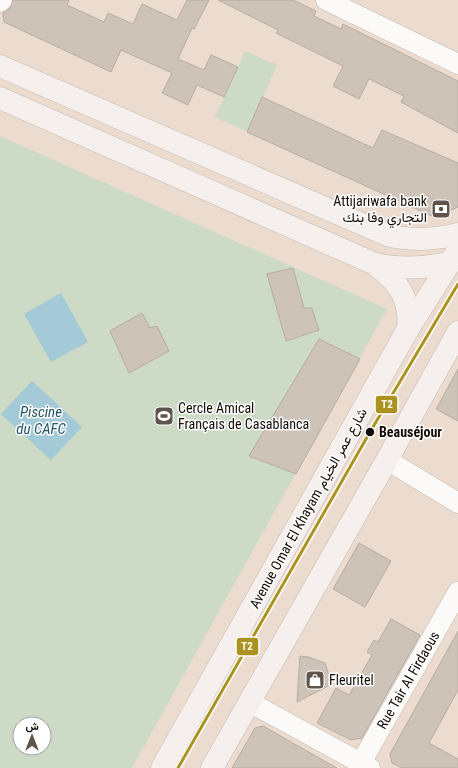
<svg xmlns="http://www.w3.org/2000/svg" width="458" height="768" font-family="'Roboto Condensed',Vazirmatn,sans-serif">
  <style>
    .green { fill: #ccdac6; fill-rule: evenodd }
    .water { fill: #a4cad7 }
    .building { fill: #cec3b8; stroke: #b8aca2 }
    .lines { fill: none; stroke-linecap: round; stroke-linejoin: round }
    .street-casing { stroke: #c7bab0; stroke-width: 21 }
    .secondary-casing { stroke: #c7bab0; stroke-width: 23 }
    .street { stroke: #fcfaf8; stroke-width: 20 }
    .secondary { stroke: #f5f0ed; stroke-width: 22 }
    .tram-1-casing { stroke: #fff; stroke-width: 6 }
    .tram-1 { stroke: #ac9220; stroke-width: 3 }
    .stop-dot { fill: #130a04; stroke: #fff; stroke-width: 1.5 }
    .labels { text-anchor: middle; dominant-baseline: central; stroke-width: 3; stroke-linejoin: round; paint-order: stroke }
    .poi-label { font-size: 14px; fill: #130a04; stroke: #fff; text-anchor: start }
    .stop-label { font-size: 14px; font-weight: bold; fill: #130a04; stroke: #fff; text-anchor: start }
    .street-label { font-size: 14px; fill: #130a04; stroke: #fff }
    .water-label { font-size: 15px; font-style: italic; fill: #225466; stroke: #fff }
    .line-badge { stroke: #fff; stroke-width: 1.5 }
    .badge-label { font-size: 11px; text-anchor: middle; font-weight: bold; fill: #fff }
  </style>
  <rect width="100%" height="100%" fill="#ebdccf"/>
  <g class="green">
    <path d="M245,51l32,14 -30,67 -32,-15z"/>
    <path d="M0,136l387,173 -255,459h-132zM20,724h24v24h-24z"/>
  </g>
  <g class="water">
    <path d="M61,293l27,49 -37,20 -27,-48z"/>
    <path d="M32,381l50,46 -31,33 -50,-46z"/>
  </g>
  <g class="building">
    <path d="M13,0h56l-2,5 37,17 4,-9 25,11 9,-20 35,16 10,-20h22l-15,29 -2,-1 -14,31 26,11 7,-15 27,12 -14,30 -27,-12 -9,20 -26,-12 10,-20 -51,-23 -10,22 -107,-50 -1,-9 7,-5z"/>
    <path d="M218,0h75l23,11 -2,5 27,13 2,-5 115,57v52l-57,-31 3,-6 -35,-17 -10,20 -26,-13 10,-20 -67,-33 2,-3z"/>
    <path d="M262,97l111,51 9,-18 76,33v44l-9,4 -15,1 -2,4 -185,-84z"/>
    <path d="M293,268l11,40h8l7,22 -33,11 -19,-67z"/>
    <path d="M142,313l8,15 7,-2 12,25 -40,22 -19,-42z"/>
    <path d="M319,339l41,20 -64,115 -47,-18z"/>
    <path d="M458,369v52l-22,-12z"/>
    <path d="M359,543l32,18 -26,46 -32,-18z"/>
    <path d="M391,619l29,16 -58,103 -11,2 -34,-17 19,-35 13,7 23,-40 -5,-3 7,-12 4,2z"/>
    <path d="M458,631v59l-29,53 29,16v9h-56l-10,-5 -2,-9z"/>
    <path d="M300,656l8,1 17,6 7,21 -35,18z"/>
    <path d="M263,726l35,20 39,22h-105l23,-40z"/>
  </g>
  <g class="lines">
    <g class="street-casing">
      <g id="street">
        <path d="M326,0l132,64"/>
        <path d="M0,2l2,-2"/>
        <path d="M387,460l71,43"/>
        <path d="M249,702l121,66"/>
        <path d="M358,768l100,-176"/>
      </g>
    </g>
    <g class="secondary-casing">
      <g id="secondary">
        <path d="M0,66l387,169c25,6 46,5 71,-1"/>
        <path d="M0,98l375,166c27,6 56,4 83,-4"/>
        <path d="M375,264c23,18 36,34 33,65"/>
        <path d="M162,768l246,-439 50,-79"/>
        <path d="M212,768l175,-308 71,-128"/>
      </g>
    </g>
    <use href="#street" class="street"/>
    <use href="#secondary" class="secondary"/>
    <g class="tram-1-casing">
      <path id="tram-1" d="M178,768l192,-336 88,-148"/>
    </g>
    <use href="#tram-1" class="tram-1"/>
  </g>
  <defs>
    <g id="bank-square" transform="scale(1)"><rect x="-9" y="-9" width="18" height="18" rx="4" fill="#5f544b" stroke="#fff"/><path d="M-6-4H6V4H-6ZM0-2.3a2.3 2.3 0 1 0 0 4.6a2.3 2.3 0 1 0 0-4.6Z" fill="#fff"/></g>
    <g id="stadium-square" transform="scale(1)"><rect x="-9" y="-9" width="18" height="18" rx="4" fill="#5f544b" stroke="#fff"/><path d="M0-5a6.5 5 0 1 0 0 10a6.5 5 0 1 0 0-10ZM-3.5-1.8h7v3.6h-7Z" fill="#fff"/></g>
    <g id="shop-square" transform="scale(1)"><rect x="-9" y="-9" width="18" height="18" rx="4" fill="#5f544b" stroke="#fff"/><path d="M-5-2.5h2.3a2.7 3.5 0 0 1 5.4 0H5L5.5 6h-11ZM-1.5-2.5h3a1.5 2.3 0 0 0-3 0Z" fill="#fff"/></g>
  </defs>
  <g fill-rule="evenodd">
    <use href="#bank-square" x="441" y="209"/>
    <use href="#stadium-square" x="164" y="416"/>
    <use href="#shop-square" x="315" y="680"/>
  </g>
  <circle class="stop-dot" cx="370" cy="432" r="5"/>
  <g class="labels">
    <g class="poi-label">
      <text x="427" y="201" text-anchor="end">Attijariwafa bank<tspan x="427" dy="16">التجاري وفا بنك</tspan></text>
      <text x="178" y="408">Cercle Amical<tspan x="178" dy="16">Français de Casablanca</tspan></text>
      <text x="329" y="680">Fleuritel</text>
    </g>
    <g class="stop-label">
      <text x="379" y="432">Beauséjour</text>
    </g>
    <g class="street-label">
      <text transform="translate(308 508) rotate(-61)">Avenue Omar El Khayam شارع عمر الخيام</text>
      <text transform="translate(408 680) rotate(-60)">Rue Tair Al Firdaous</text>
    </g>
    <g class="water-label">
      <text x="41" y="412">Piscine<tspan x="41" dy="17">du CAFC</tspan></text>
    </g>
  </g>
  <g class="line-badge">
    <rect x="375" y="395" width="23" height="19" rx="4" fill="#ac9220"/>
    <rect x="236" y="637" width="23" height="19" rx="4" fill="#ac9220"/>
  </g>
  <g class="badge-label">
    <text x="387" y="408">T2</text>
    <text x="247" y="650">T2</text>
  </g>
  <g transform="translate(32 736)"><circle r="19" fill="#ffffff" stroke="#a19d9b"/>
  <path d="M0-3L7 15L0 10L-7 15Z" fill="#5f544b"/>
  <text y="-6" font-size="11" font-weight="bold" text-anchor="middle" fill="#130a04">ش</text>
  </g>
</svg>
